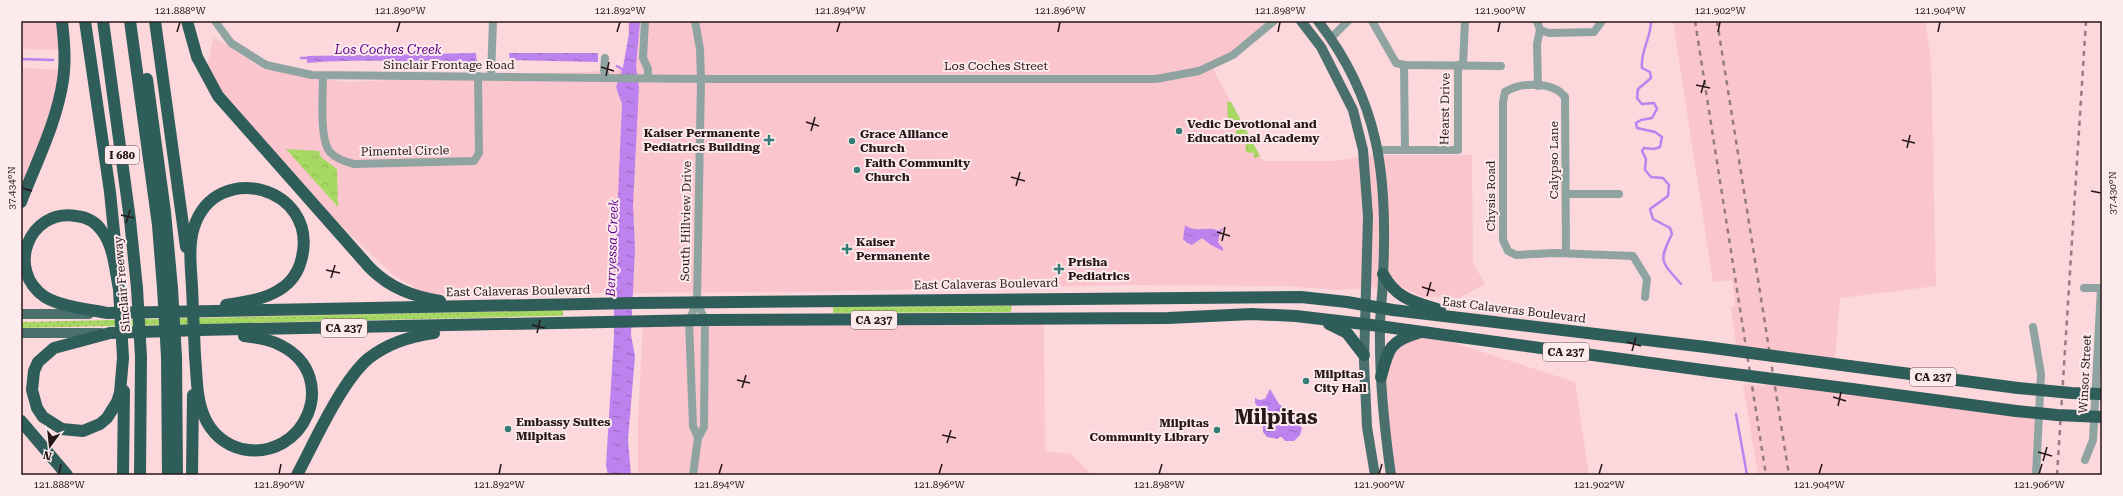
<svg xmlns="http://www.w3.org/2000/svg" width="2123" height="496" font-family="'Roboto Serif',serif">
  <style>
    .built { fill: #fbc5ce }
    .grass { fill: url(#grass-dots) }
    .park { fill: url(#park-crowns) }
    .water { fill: url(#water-ripples) }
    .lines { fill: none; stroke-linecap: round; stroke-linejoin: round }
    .stream { stroke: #bd82ed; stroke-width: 2.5 }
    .minor { stroke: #8fa4a1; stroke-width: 8 }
    .major { stroke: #49706c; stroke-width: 10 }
    .highway { stroke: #2f5d59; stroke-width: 12 }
    .rail { stroke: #967b7f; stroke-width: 2.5; stroke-dasharray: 5 5; stroke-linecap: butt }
    .highway-bridge { stroke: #2f5d59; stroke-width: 12 }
    .ticks { fill: none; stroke: #27171a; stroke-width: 1.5 }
    .poi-dot { fill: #357c76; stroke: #fceaec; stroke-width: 1.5 }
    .labels { text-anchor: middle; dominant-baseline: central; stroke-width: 4; stroke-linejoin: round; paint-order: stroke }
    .shield { fill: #fceaec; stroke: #675659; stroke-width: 1 }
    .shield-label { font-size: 11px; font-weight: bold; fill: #27171a }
    .street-label { font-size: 12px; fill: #27171a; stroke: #fceaec }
    .poi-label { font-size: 12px; font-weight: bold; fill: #27171a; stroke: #fceaec; text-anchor: start }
    .water-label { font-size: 13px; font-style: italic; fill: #5e028d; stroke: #fceaec }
    .town-label { font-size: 20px; font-weight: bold; fill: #27171a; stroke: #fceaec }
    .neatline { fill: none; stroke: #27171a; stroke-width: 1.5 }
    .ticks-label { font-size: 10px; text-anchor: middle; fill: #27171a }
  </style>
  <defs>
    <pattern id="grass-dots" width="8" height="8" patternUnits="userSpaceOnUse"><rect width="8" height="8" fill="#a8d864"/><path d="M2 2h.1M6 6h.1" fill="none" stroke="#91b956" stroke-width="1.8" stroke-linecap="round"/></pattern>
    <pattern id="park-crowns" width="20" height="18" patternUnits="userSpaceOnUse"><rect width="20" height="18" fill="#a8d864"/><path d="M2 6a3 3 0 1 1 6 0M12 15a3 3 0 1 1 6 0" fill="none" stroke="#91b956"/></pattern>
    <pattern id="water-ripples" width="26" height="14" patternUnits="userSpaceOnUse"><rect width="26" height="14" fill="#bd82ed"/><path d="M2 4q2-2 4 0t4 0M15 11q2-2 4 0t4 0" fill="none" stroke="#9a69bf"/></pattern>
  </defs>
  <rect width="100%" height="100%" fill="#fcd7dc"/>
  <g class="built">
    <path d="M21,21h41l2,29 -43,-1z"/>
    <path d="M628,21h644l-60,46 51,94h71l38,-6h100l1,108 12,21 -26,14 -35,-1 -26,-11 -57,4 -58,-4 -153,-1 -331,7 -373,2 -33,-19 -104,-99 -83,-105 8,-34 49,32 82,13 284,-12z"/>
    <path d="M1673,21h252l6,38 5,227 -96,12 -5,61 -99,-13 -5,-39 4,-1 -3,-26 -19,2z"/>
    <path d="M21,68l43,2 -35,111h-8z"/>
    <path d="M1044,319l1,132 26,3 21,21h-453l-1,-2v-55l5,-97z"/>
    <path d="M1421,332l154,50 14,93h-198l-6,-113 4,-10z"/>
    <path d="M1763,378l276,36 -4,61h-277l-15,-91 21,2z"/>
  </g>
  <g class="grass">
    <path d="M1012,306l-1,6 -178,1v-6z"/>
    <path d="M563,310v6h-10l-532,12v-6z"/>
  </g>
  <g class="park">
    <path d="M1227,102h4l29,54 -6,2v-5l-8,-1 -1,-16h-9v-16l-8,-1z"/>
    <path d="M286,149l33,2 2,6 16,12 1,38z"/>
  </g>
  <g class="water">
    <path d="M629,21h11l-4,46 3,20 -6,118 2,43 -4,87 4,21 -7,84 3,35h-23l-2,-10 8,-129v-47l8,-185 -6,-17 7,-20 6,-33z"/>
    <path d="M476,53l1,11c-23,-5 -47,-3 -71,-3 -33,0 -66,-1 -99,2v-7z"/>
    <path d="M509,53h89v9l-88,-2z"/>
    <path d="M1185,225c12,9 22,0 34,6l5,-4 -5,9 -1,7 5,5v3l-12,-6 -9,-7 -10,7 -5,-2 -4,-4z"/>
    <path d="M1270,389l9,15 17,13v2h-6v3l7,1 5,5 -2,7 -6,6h-9l-3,-4h-3l-1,2 -11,-2 -4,-5 -1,-20 -7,-9v-5l4,2 6,-1z"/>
  </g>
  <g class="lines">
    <g class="stream">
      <path d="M1651,21c0,18 -11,30 -9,47l8,4 1,6 -13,11 -1,9 5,6 12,-1 3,6 -5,9 -11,2 -5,3 1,5 18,4 7,5 -2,10 -6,2 -10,-1 -2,3 4,8 -1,11 6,7 12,1 6,7 -1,11 -18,13 3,10 17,9 2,6c-14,28 -11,27 9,50"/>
      <path d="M301,58h9"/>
      <path d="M21,59l32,1"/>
      <path d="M617,66l8,5"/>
      <path d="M1736,414l11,61"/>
    </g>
    <g class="minor">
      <path d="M215,21l16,22 35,22 46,10 389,4h455l43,-8 34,-16 41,-34"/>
      <path d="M645,21l-2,37 5,11v9"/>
      <path d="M695,21l5,28 1,30 -4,223 -8,19 4,105 5,12"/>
      <path d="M1372,21l24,42 8,2 97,1"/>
      <path d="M1537,21l3,9 -3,14 1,42"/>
      <path d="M1540,30l9,3 45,-1 8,-11"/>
      <path d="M1331,38l17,-17"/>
      <path d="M605,58l-1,12 2,8"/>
      <path d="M1404,65l1,85"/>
      <path d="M1463,65l2,-44"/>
      <path d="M323,76c0,17 -4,63 7,76 6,7 16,10 24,12l120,-3 5,-8 -1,-77"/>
      <path d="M491,76l2,-55"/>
      <path d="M1379,150h79v-85"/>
      <path d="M1566,194h53"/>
      <path d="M1566,253l-1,-156c-12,-16 -44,-15 -60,-5l-2,10v138l5,11 8,4 39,-2 78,3 14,23 -2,18"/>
      <path d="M2084,288h18"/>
      <path d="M2033,327l8,47 -5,101"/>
      <path d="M2085,460l8,-20 8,-152"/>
      <path d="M693,475l5,-37 6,-11 1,-107 -8,-18"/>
    </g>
    <g class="major">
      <path d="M1301,21l20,26 32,63 10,40 5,66 -4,146 3,65 8,48"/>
      <path d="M1318,21c62,80 70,156 65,255 0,17 -3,34 -3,51 -1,50 4,99 11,148"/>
      <path d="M21,314h68"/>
      <path d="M21,333h80"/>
    </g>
    <g class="highway">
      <path d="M85,21l25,171 6,60"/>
      <path d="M103,21l27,199 7,68"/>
      <path d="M130,21l28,204 5,63"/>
      <path d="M155,21l31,226"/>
      <path d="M187,21l10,36 21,39 152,172c20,20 42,28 70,33"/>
      <path d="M147,79l18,133 7,76"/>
      <path d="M21,202c15,-39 36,-80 42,-122 3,-20 1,-39 -1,-59"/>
      <path d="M1383,274c14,26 32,28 57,36"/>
      <path d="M192,287c-1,-19 -4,-42 2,-60 22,-68 124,-40 108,30 -3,14 -11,26 -23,33 -16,10 -35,12 -53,15"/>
      <path d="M119,289c-4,-19 -5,-42 -17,-58 -6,-9 -16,-14 -26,-15 -47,-8 -71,54 -31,81 17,10 43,12 62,16l528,-10 666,-6 46,5 46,8 313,37"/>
      <path d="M1329,324l18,9 17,22"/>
      <path d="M195,356c2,20 1,42 9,60 7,17 21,29 38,33 63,13 99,-72 40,-103 -12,-7 -25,-8 -38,-10"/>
      <path d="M167,357l1,118"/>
      <path d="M176,357l1,118"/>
      <path d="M123,358l-3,35 -3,9 -10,16 -7,6 -17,7 -21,-2 -19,-12 -6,-9 -5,-18 2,-19 4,-9 16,-14 56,-15 89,-3 506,-10 463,-2 84,-4 44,2 68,8 346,47"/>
      <path d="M1849,366l169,22"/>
      <path d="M1381,377c7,-27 8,-36 37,-44"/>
      <path d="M1852,389l164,22"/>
      <path d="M21,421l46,54"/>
      <path d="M123,475l1,-84"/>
      <path d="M140,475l1,-118"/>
      <path d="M192,475l1,-80"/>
      <path d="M297,475c17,-32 45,-95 72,-117 18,-14 43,-22 65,-25"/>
    </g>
    <g class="rail">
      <path d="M1695,21l71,454"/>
      <path d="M1717,21l72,454"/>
      <path d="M2057,475l29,-454"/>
    </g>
    <g class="highway-bridge">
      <path d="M192,287l3,69"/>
      <path d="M137,288l4,69"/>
      <path d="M163,288l4,69"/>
      <path d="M172,288l4,69"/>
      <path d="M119,289l4,69"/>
      <path d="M1706,347l143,19"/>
      <path d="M1710,371l142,18"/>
      <path d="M2018,388l53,5 31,1"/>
      <path d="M2016,411l41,4 45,2"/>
    </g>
  </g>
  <path class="ticks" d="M177,32l3,-10M397,32l3,-10M617,32l3,-10M837,32l3,-10M1058,32l2,-10M1278,32l2,-10M1498,32l2,-10M1718,32l2,-10M1938,32l2,-10M601,67l13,4M606,76l3,-14M1696,85l14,3M1701,93l4,-13M806,122l13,4M811,131l4,-14M1902,140l13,3M1907,148l3,-13M1011,177l14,4M1016,186l4,-14M22,188l10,3M2091,191l10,2M121,215l13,3M126,223l4,-13M1217,232l13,4M1222,241l3,-14M326,270l14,3M331,278l4,-13M1422,287l13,4M1427,296l4,-14M532,325l13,3M537,333l3,-13M1627,342l14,4M1632,351l4,-14M737,380l13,3M742,388l4,-13M1833,397l13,4M1838,406l3,-14M942,435l14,3M947,443l4,-13M2038,452l14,4M2043,461l4,-14M59,474l2,-10M279,474l2,-10M499,474l2,-10M719,474l3,-10M939,474l3,-10M1159,474l3,-10M1379,474l3,-10M1599,474l3,-10M1819,474l3,-10M2039,474l3,-10"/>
  <g class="poi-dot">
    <circle cx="1179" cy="131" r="4"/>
    <path d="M767 134h4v4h4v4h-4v4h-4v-4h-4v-4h4z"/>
    <circle cx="852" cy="141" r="4"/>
    <circle cx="857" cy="170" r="4"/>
    <path d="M845 243h4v4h4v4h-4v4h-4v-4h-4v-4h4z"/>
    <path d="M1057 263h4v4h4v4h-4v4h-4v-4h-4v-4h4z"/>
    <circle cx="1306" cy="381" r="4"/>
    <circle cx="508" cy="429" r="4"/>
    <circle cx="1217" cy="430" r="4"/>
  </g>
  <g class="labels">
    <g class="shield">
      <rect x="105" y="146" width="34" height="18" rx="3"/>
      <rect x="851" y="311" width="46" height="18" rx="3"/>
      <rect x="321" y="319" width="46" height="18" rx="3"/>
      <rect x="1543" y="343" width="46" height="18" rx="3"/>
      <rect x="1910" y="368" width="46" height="18" rx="3"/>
    </g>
    <g class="shield-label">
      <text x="122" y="155">I 680</text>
      <text x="874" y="320">CA 237</text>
      <text x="344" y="328">CA 237</text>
      <text x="1566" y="352">CA 237</text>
      <text x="1933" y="377">CA 237</text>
    </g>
    <g class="street-label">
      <text x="449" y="65">Sinclair Frontage Road</text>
      <text x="996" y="66">Los Coches Street</text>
      <text transform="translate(1445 109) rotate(-89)">Hearst Drive</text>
      <text transform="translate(405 151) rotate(-1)">Pimentel Circle</text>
      <text transform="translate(1554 160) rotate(-90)">Calypso Lane</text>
      <text transform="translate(1491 196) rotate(-90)">Chysis Road</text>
      <text transform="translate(686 221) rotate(-89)">South Hillview Drive</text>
      <text transform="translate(122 284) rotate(-95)">Sinclair Freeway</text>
      <text transform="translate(986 284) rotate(-1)">East Calaveras Boulevard</text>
      <text transform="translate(518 291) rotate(-1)">East Calaveras Boulevard</text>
      <text transform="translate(1514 310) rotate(7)">East Calaveras Boulevard</text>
      <text transform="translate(2085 374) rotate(-87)">Winsor Street</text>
    </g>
    <g class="poi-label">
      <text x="1187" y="124">Vedic Devotional and<tspan x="1187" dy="14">Educational Academy</tspan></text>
      <text x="760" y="133" text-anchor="end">Kaiser Permanente<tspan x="760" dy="14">Pediatrics Building</tspan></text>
      <text x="860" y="134">Grace Alliance<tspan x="860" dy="14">Church</tspan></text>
      <text x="865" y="163">Faith Community<tspan x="865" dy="14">Church</tspan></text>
      <text x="856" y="242">Kaiser<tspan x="856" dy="14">Permanente</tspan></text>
      <text x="1068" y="262">Prisha<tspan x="1068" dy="14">Pediatrics</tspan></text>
      <text x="1314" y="374">Milpitas<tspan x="1314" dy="14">City Hall</tspan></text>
      <text x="516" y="422">Embassy Suites<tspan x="516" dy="14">Milpitas</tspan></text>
      <text x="1209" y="423" text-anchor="end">Milpitas<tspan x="1209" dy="14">Community Library</tspan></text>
    </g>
    <g class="water-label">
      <text x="388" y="49">Los Coches Creek</text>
      <text transform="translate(612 248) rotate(-88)">Berryessa Creek</text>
    </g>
    <g class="town-label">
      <text x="1276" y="417">Milpitas</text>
    </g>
  </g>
  <rect width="2123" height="496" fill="none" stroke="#fceaec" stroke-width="44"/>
  <g transform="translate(50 446) rotate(195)" stroke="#fceaec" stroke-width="3" paint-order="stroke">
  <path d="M0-3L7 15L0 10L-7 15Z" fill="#27171a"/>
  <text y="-6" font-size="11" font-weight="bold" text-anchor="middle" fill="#27171a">N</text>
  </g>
  <rect x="22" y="22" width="2079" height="452" class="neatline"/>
  <g class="ticks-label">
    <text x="180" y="14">121.888°W</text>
    <text x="400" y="14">121.890°W</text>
    <text x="620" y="14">121.892°W</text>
    <text x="840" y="14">121.894°W</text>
    <text x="1060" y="14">121.896°W</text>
    <text x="1280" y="14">121.898°W</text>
    <text x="1500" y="14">121.900°W</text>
    <text x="1720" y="14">121.902°W</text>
    <text x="1940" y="14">121.904°W</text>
    <text transform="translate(11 188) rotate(-90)" y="4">37.434°N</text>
    <text transform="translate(2112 193) rotate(-90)" y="4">37.430°N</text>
    <text x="59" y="488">121.888°W</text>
    <text x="279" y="488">121.890°W</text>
    <text x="499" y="488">121.892°W</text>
    <text x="719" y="488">121.894°W</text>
    <text x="939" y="488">121.896°W</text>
    <text x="1159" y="488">121.898°W</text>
    <text x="1379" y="488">121.900°W</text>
    <text x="1599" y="488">121.902°W</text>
    <text x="1819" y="488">121.904°W</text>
    <text x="2039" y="488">121.906°W</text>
  </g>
</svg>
